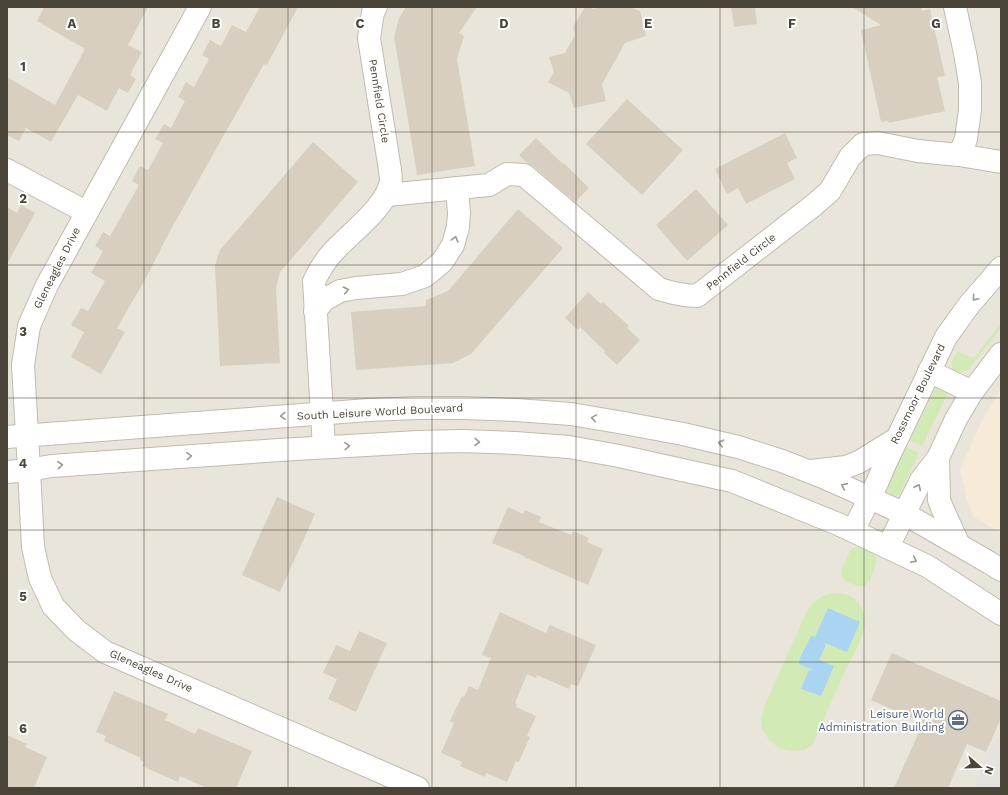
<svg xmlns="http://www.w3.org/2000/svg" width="1008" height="795" font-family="'Work Sans',sans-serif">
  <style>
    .residential { fill: #eae5da }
    .commercial { fill: #f7ead8 }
    .green { fill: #d2eab5 }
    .parking { fill: #e5e3e0 }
    .water { fill: #a9d4f2 }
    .building { fill: #d8cfc1 }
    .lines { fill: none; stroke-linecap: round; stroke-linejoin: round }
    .minor-casing { stroke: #c2bbae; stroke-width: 24 }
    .tertiary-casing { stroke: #c2bbae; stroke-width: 24 }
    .minor { stroke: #fff; stroke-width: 22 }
    .tertiary { stroke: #fff; stroke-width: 22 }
    .oneway { stroke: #9c9892 }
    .grid { fill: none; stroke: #4b4439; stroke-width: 1; stroke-opacity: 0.55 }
    .labels { text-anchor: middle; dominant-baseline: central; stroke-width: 4; stroke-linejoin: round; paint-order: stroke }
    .street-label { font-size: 11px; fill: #4b4439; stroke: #fff }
    .service-label { font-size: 11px; fill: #4e5e75; stroke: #fff; text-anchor: end }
    .grid-label { font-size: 13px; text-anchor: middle; font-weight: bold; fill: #4b4439; stroke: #fff; stroke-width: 4; stroke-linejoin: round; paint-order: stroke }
  </style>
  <rect width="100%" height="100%" fill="#f6f3ec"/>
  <path class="residential" d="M7,7h994v383l-19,31 -21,48 12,47 28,17v255h-994z"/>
  <path class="commercial" d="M1001,390v143l-28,-17 -6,-15 -7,-32 22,-48z"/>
  <g class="green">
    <path d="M1001,323v5l-32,41c-7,5 -20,3 -17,-8 1,-3 3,-6 5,-9h2l15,6z"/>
    <path d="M937,385l11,5v3l-26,53 -12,-5z"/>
    <path d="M906,447l13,6 -20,42 -7,1 -5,-6v-3z"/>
    <path d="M856,547c7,1 18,5 21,13l-7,20 -6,7c-7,-1 -23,-5 -23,-15 1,-4 3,-8 5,-12 2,-6 4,-10 10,-13z"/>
    <path d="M834,593c6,0 12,1 18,4 8,4 13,17 13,26 -1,15 -15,37 -21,51 -11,23 -21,46 -31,70l-8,6 -12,1 -13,-2 -11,-9 -7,-11 -1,-11 4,-13 24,-54 19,-42 9,-10 8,-4z"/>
  </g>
  <path class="parking" d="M1001,731v57h-28z"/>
  <path class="water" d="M828,608l32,14 -13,30 -22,-9v4l-6,13 15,6 -13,30 -20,-7 8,-19h4l-14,-6 1,-6 11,-22 4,1z"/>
  <g class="building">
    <path d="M44,7h104l-20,38 14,7 -12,23 6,4 -8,14 -9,-5 -12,23 -29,-16 -27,47 -25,-14 -7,13 -12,-6v-58l48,28 30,-56 -48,-28z"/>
    <path d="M260,7h38l-31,58 -3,-1 -94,167 -25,49 -28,48 8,4 -24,42 -30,-17 13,-25 -13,-7 10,-17 7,3 17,-30 -14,-8 12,-22 -8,-5 8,-14 7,4 29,-51 -7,-4 8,-15 8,4 15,-27 -8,-4 9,-15 7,4 14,-27 -7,-4 8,-15 8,5 15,-28 -7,-4 8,-15 11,6 11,-21 14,7z"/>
    <path d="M406,7h71l-18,26 5,3 -7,23 18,107 -58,9 -23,-138 5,-19z"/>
    <path d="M585,7l10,2 1,-2h34l10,4 6,25 -21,7 -23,41 4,17 -32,7 -5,-15 -21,-11 6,-10 -5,-15 16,-4 10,-18 -2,-8z"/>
    <path d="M731,7h24l2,17 -23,3z"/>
    <path d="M852,7h69l1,4 8,-2 15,67 -8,1 8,34 -56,12 -1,-2 -7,1 -20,-92 20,-5z"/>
    <path d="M627,99l56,51 -41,45 -56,-51z"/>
    <path d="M785,133l12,25 -10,5 8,16 -49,25 -8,-16 -11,6 -12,-25z"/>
    <path d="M536,138l27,26 1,-1 25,25 -14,14 -43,-37 -4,-1 -9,-9z"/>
    <path d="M313,142l45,40 -78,90 -4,16 4,75 -60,3 -5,-100 5,-16z"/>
    <path d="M696,189l32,36 -41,36 -31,-36z"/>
    <path d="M21,205l14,8 -28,51v-57l10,6z"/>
    <path d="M518,209l45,39 -92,106 -18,9 -97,7 -5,-58 75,-6v-6l22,-9z"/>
    <path d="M588,292l13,12 2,-2 26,24 -2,2 13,12 -23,25 -13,-12 1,-2 -25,-24 -2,3 -13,-12z"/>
    <path d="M277,497l38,17 -35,78 -38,-17z"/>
    <path d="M508,507l15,7 2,-4 16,7 -2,5 32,13 2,-4 16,7 -2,4 16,7 -15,36 -64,-28v-1l-32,-13z"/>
    <path d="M500,612l46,21 4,-8 46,20 -18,41 -7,-2 -2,5 -32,-14 -1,3 -9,-4 -12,29 2,1 -1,3 20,9 -9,20 3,1 -11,25 -3,-1 -9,21 -21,-9 -1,4 -25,-11 2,-4 -21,-9 13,-30 -4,-2 12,-25 2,1 5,-11 9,4 13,-32 -9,-3z"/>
    <path d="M359,631l28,12 -31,69 -28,-13 9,-20 -14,-6 13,-28 14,6z"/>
    <path d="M892,653l109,48v17l-15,34 -19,-8 -19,44h-54l29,-65 -52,-23z"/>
    <path d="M114,691l54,23 -3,6 30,14 3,-6 54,23 -16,37h-29l-27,-12 -2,6 -36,-16 2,-4 -4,-2 1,-2 -37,-17 2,-5 -10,-4z"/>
    <path d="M7,735l20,9 -2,3 22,10 -13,31h-27z"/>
  </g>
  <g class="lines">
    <g class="minor-casing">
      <g id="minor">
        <path d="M955,7l10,46 5,30v27l-4,29 -7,16"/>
        <path d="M7,170l79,42"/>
        <path d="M387,195l102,-10 18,-11 17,1 135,114c13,4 24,7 38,7l117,-91 16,-14 20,-34 13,-13 15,-1 40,8 41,4 42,7"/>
        <path d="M315,311l9,-11 16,-9 16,-3 46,-4 23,-8 17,-14 11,-17 5,-18 1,-14 -2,-25"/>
        <path d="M324,447l-10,-166c5,-10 10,-19 18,-28 17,-19 52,-44 58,-68 2,-5 0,-11 0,-15l-21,-132 4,-26 3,-5"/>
        <path d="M29,470l-6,-105 6,-39 18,-41 153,-278"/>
      </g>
    </g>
    <g class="tertiary-casing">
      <g id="tertiary">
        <path d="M929,371l43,21"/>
        <path d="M7,437l362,-27 48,-2h47l52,2 55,4 53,9 59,11 55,13 44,14 41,16 47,21 35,16 85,49 11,7"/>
        <path d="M938,458l1,42 4,10 16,35"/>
        <path d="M29,470l4,77 7,31 13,28 23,24 29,22 313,136"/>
        <path d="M811,471l35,-4 13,-5 37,-23"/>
        <path d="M7,472l22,-2 22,-4 228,-16 139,-8 45,-1 52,2 54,4 50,9 113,25 106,43 89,42 74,48"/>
        <path d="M853,531l24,-48 8,-19 61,-127 23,-32 32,-37"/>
        <path d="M888,547l33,-67 17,-22 18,-39 16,-27 29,-38"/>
      </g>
    </g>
    <use href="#minor" class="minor"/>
    <use href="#tertiary" class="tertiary"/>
  </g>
  <defs><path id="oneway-chevron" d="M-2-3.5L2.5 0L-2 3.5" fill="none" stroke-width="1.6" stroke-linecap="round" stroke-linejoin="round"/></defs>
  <g class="oneway">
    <use href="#oneway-chevron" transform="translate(455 239) rotate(-75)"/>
    <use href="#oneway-chevron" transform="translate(346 290) rotate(-12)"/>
    <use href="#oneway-chevron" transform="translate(975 298) rotate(131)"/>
    <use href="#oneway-chevron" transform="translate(283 416) rotate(176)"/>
    <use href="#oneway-chevron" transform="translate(594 418) rotate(-171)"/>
    <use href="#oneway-chevron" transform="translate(477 442) rotate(2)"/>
    <use href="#oneway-chevron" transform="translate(721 443) rotate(-167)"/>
    <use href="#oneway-chevron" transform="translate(347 446) rotate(-3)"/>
    <use href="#oneway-chevron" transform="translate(189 456) rotate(-4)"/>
    <use href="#oneway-chevron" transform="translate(60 465) rotate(-5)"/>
    <use href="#oneway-chevron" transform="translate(844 486) rotate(-156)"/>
    <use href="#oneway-chevron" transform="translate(918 487) rotate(-64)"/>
    <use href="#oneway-chevron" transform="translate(914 560) rotate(26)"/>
  </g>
  <path class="grid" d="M144,7v781M288,7v781M432,7v781M576,7v781M720,7v781M864,7v781M7,132h994M7,265h994M7,398h994M7,530h994M7,662h994"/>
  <defs>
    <g id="office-ring" transform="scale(1)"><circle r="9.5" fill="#fff" stroke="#5c6f8a" stroke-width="1.5"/><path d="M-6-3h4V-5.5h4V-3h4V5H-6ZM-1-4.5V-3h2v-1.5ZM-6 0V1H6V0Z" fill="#5c6f8a"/></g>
  </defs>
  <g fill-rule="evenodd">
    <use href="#office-ring" x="958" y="720"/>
  </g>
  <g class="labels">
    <g class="street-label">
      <text transform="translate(379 101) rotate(81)">Pennfield Circle</text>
      <text transform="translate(741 262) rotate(-38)">Pennfield Circle</text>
      <text transform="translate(57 268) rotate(-63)">Gleneagles Drive</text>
      <text transform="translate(918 394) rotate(-64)">Rossmoor Boulevard</text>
      <text transform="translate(380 412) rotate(-3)">South Leisure World Boulevard</text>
      <text transform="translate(151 671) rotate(24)">Gleneagles Drive</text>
    </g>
    <g class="service-label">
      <text x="944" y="714">Leisure World<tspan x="944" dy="13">Administration Building</tspan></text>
    </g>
  </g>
  <g class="grid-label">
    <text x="72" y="28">A</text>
    <text x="216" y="28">B</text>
    <text x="360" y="28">C</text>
    <text x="504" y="28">D</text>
    <text x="648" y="28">E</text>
    <text x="792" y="28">F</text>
    <text x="936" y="28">G</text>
    <text x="23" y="71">1</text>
    <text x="23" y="203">2</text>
    <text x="23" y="336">3</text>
    <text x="23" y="468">4</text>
    <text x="23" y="601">5</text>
    <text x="23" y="733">6</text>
  </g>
  <rect width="1008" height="795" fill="none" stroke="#4b4439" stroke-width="16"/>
  <g transform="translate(980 767) rotate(110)" stroke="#ffffff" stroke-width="3" paint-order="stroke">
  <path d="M0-3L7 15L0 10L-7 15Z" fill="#4b4439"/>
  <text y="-6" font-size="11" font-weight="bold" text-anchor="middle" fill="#4b4439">N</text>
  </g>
</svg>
